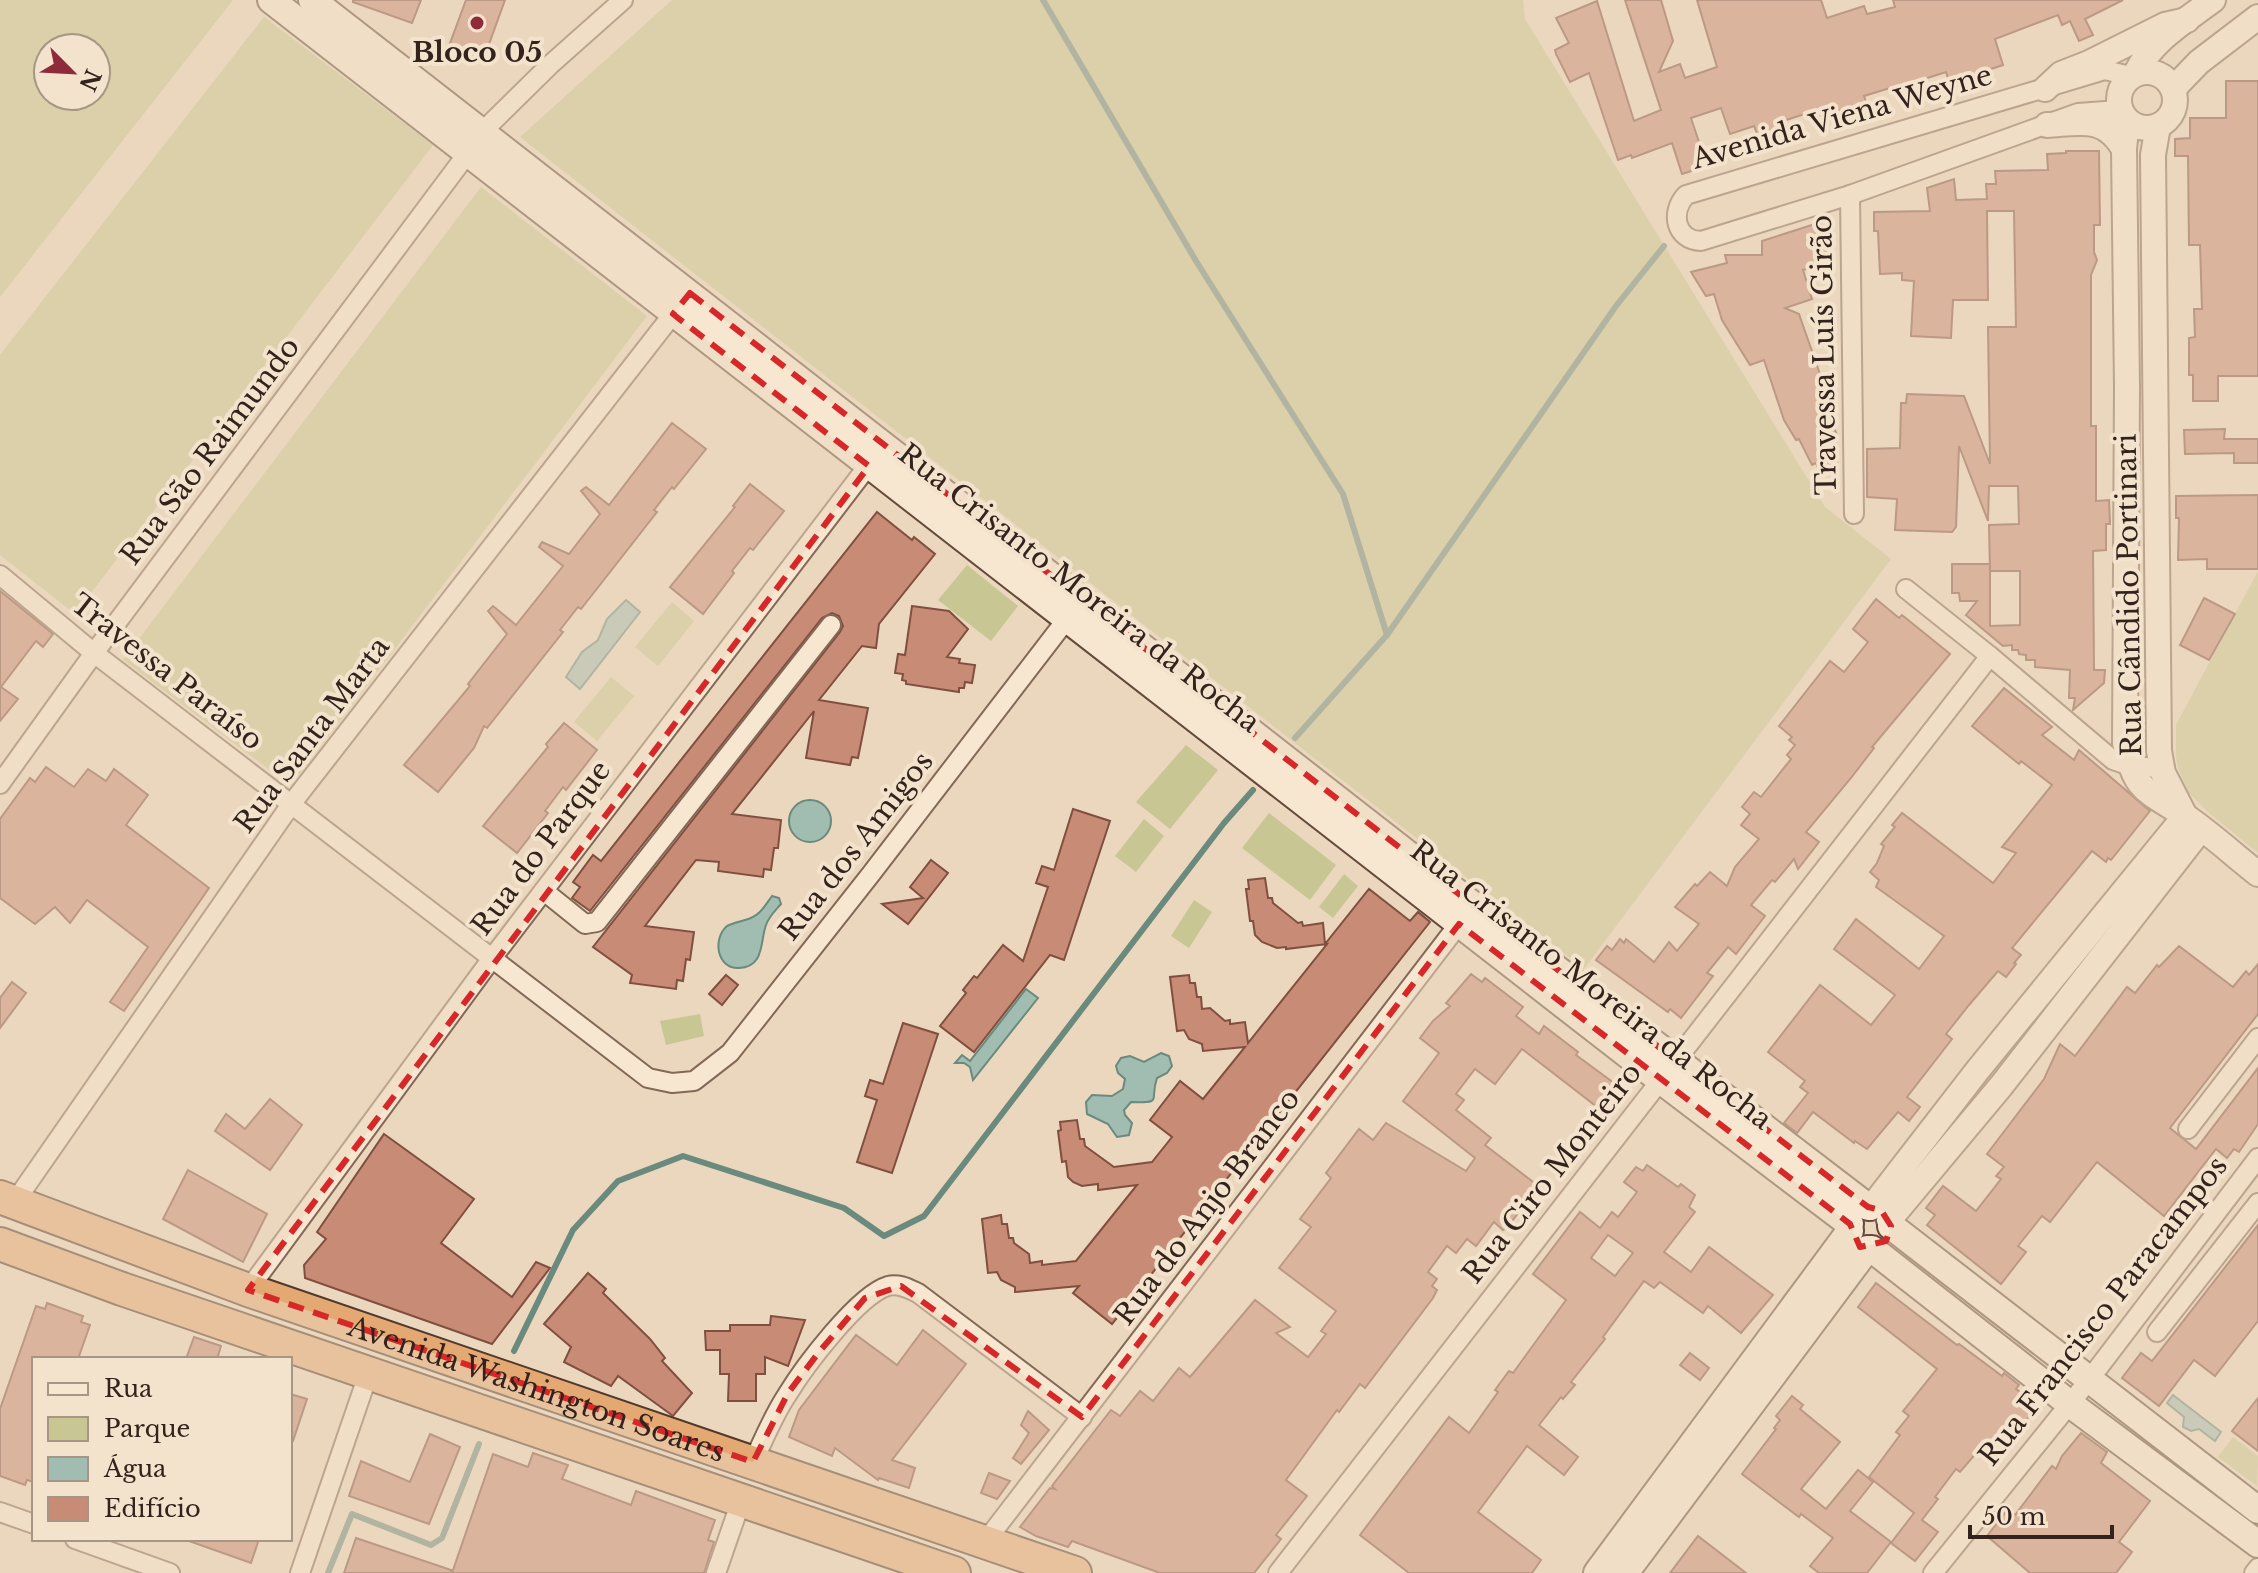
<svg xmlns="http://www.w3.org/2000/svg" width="2258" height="1573" font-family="'Libre Baskerville',serif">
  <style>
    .green { fill: #c8c793; fill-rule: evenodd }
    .water { fill: #a1bdb1; stroke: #698a7d; stroke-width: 2 }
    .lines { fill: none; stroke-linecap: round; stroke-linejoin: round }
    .stream { stroke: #698a7d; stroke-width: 6 }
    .building { fill: #c88b75; stroke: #814f3f; stroke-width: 2; fill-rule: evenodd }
    .minor-casing { stroke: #836858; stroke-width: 22 }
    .tertiary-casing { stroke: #836858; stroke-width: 28 }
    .secondary-casing { stroke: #644a3b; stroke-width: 30 }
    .trunk-casing { stroke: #50382c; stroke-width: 36 }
    .minor { stroke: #f7e6d0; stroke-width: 18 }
    .tertiary { stroke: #f7e6d0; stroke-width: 24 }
    .secondary { stroke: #f7e6d0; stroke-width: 26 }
    .trunk { stroke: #e4a873; stroke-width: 32 }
    .marked { fill: none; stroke: #d62828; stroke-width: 6; stroke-dasharray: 16 10; stroke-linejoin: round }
    .poi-dot { fill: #8f2a3a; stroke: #f3e3cd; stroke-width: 3 }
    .labels { text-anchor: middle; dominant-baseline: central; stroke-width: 8; stroke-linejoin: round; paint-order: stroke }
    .poi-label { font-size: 28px; font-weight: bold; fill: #33231c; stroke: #f3e3cd }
    .street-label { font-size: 28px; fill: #33231c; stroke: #f3e3cd }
  </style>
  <rect width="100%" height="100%" fill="#ebd7be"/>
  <g class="green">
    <path d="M0,0h233l-233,297zM48,48h48v48h-48z"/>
    <path d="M672,0h851l2,19 300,488 66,52 -307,410 -1064,-832z"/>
    <path d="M264,17l169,128 -358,469 -75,-59v-200z"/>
    <path d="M481,187l166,129 -356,470 -168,-126z"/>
    <path d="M967,565l51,41 -27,35 -53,-41z"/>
    <path d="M2258,571v282l-49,-40 -21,-21 -10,-24 -2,-11v-32z"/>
    <path d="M672,602l22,19 -36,45 -23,-19z"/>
    <path d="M611,677l23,19 -37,45 -23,-19z"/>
    <path d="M1186,745l32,25 -48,59 -34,-27z"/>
    <path d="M1269,813l67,52 -26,35 -68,-52z"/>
    <path d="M1144,819l20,17 -28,36 -21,-16z"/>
    <path d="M1344,874l14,12 -25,32 -14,-11z"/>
    <path d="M1194,900l18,12 -23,36 -18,-12z"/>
    <path d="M700,1014l4,22 -38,9 -6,-24z"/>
    <path d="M2233,1437l25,19 -1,30 -39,-29z"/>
  </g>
  <g class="water">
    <path d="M626,600l14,12 -60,77 -14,-12 16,-25 16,-12 9,-21z"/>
    <circle cx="810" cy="821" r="21"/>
    <path d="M772,896l7,2 2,6c-6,7 -12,12 -15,21 -6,16 -1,42 -27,43 -22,1 -27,-29 -12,-42 6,-3 12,-4 18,-6 15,-4 19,-13 27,-24z"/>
    <path d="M1026,989l12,9 -65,82 -3,-13 -6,-4h-9l7,-8 8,6z"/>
    <path d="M1161,1053l8,3 3,10 -5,7 -10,5c-8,23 7,25 -26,24l-7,8 1,5 7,8 -3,12 -12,2 -9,-13 -21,-10 -1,-12 6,-7 20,1 11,-7 2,-10 -7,-6 -2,-7 5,-8 9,-2 14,6z"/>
    <path d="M2173,1395l48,37 -6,9 -16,-12 -8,2 -8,-4 1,-10 -17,-14z"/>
  </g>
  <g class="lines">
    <g class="stream">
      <path d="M1043,0l153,261 147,233 44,141 -92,103"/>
      <path d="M1387,635l229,-329 48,-60"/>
      <path d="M514,1351l59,-121 45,-49 65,-25 161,52 40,28 40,-20 300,-393 29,-33"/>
      <path d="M328,1573l24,-59 79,31 11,-7 37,-94"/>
    </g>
  </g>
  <g class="building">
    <path d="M353,0h68l-9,23 -59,-21z"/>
    <path d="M466,0h39l-21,58 -35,-12z"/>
    <path d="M1625,0h36l12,41 -14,31 21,-8 5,14 32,-11 -20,-67h124l6,18 37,-12 3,8 28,-7 -2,-7h230l-38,19 8,16 -14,6 -9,-20 -8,4 -4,-10 -63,24 8,26 -27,9 2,5 -27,9 -5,-16 -28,9 5,16 -14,5 -6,-18 -39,12 2,6 -30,10 1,3 -20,6 -3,-10 -31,10 3,12 -26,9 -6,-16 -24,8 -9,-26 -30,10 16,48 -25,8 -10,-31 -40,15 -1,-3 -13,5 -29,-87 -19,9 -14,-28 -1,-4 14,-7 -13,-25 41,-17 37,120 27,-11z"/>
    <path d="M2226,81h32v295h-40v25h-25v-26h-4v-37l6,-1 -1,-28h8l-2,-64h-11l-1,-89h-13v-17l15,-1v-20h36z"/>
    <path d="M2066,151h33l1,74h-6v27l3,8 -6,15v151h5v75l13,-1 1,24h-4v26l-13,1 1,119h11l-1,13 -31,27 2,-12h-6l1,-28 -35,-3v-7h-9v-5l-7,-1 -1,-4h-6v-5l-9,1 -37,-31 11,-14h-17l-1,-8h-7v-29h38v62l30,-1v-54h-30l-1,-46 30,-1 -1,-38h-29l-1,35 -29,-75 -3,81 -4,5 -57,-2 2,-31 -30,-2v-48l33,-1 1,-45h5l1,-9 57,2 26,68 -2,-137h28l-2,-116h-27l1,89h-35l-2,38 -40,-2 3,-55 -12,-1v-7l-22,1 -2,-43h-4v-19l56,-1 -3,-23 27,-9 2,21 31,-1 -1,-15h10l-1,-13 53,-1 -1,-16 19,-1z"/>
    <path d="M1821,222l7,40 -25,8 9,29 -27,9 14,6 38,109 -4,2 4,10 -4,1 4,10 -6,3 6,13 -18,8 -3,-7 -4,2 -13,-26 -3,1 -12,-20 -20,-60 -14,5 -28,-45 -8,-26 -8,2 -15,-24 36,-9 -2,-8h37v-14z"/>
    <path d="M672,423l34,26 -32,40 -2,-2 -18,23 3,2 -76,97 -3,-2 -18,23 3,2 -76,96 -3,-2 -10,22 -36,44 -34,-27 66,-79 -2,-2 39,-50 -19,-23 5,-5 23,19 47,-59 -24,-19 3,-5 27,12 31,-40 -19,-23 5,-4 23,18z"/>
    <path d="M2225,429l-1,10h34v24h-24v-10l-49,1 -1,-24z"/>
    <path d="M750,484l34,27 -31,39 -3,-2 -18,23 2,2 -31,41 -33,-27 65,-80 -2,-1z"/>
    <path d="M2258,495v74h-51v-10l-29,1 1,-42h-3v-22z"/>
    <path d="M877,512l35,28 2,-3 21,17 -56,70 -3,24 -14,-2 -43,54 49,8 -10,50 -6,-1 -2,8 -44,-7 8,-47 -82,103 49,6 -3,28h-4l-3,22 -7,-1 -1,8 -45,-6 1,-9 -23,-2 -51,66 49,6 -4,28 -4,-1 -3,22 -6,-1 -1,9 -46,-6 2,-8 -39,-28 247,-315 3,-6 -4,-10 -7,-3 -10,5 -232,293 -18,-13 8,-11 -7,-5 20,-27 8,6z"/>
    <path d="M0,591l53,43 -10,13 -7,-6 -35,46 17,12 -18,22z"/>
    <path d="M2204,598l31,16 -26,46 -29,-15z"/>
    <path d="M1876,599l23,19 3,-3 48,39 -78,93 2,1 -23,30 -45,54 13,10 -21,27 -4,-10 -19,23 -3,-2 -21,25 14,11 -29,38 -8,-7 -21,26 6,3 -32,42 -11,-9 -2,3 -72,-52 11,-14 5,4 8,-11 4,4 2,-4 28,23 15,-20 8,9 22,-27 -24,-17 20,-23 2,2 13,-14 17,14 8,-19 24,-28 -18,-14 9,-11 -8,-7 12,-15 7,5 30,-38 -4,-4 8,-10 -6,-5 3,-3 -13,-11 51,-65 14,11 24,-30 -15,-13z"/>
    <path d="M912,606l37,5 19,18 -21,28 13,2 -1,4 16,2 -3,18 -7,-1 -1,6h-5v4l-53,-8v-3l-4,-1 1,-6 -8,-1 3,-19 7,1z"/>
    <path d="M2004,688l48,39 -10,8 32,25 5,-10 71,61 -39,49 -3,-2 -2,4 -14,-11 -80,97 9,7 -7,8 2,1 -10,13 -8,-6 -29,34 -23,29 6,5 -45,58 13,10 -11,14 -11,-9 -31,37 -12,-8 -1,2 -41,-31 -16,21 -13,-10 24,-30 -8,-6 5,-6 -37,-29 52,-67 51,40 24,-30 -61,-46 22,-30 63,50 25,-33 -68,-49 3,-7 -9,-8 7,-9 7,-17 -3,-2 14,-17 -3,-2 10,-12 91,70 23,-30 -14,-6 50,-62 -31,-24 -2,3 -47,-38z"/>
    <path d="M564,723l33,27 -31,40 -3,-3 -18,24 3,2 -31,40 -34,-27 65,-79 -2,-3z"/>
    <path d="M46,767l28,20 14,-18 18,12 8,-12 34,26 -22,30 83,63 -85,123 -14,-9 38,-55 -61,-47 -17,23 -15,-16 -20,17 -35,-26v-79l30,-41 5,4z"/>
    <path d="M1073,809l37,12 -46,139 -14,-5 -76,97 -34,-26 26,-33 -3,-3 11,-14 3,2 26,-33 20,16 25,-74 -12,-4 6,-17 12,4z"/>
    <path d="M931,860l17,13 -40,51 -26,-20 41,-6 -13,-11z"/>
    <path d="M1265,878l3,20h4l1,5 25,20 4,-1 1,4 20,-3 2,21 44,-55 41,32 8,-9 12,10 -318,402 -39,-31 6,-7 -64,6v-5l-14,-7 -4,-8 -9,1 -6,-54 19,-4 1,9h5l2,14h4l1,5 15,11 1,9 12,-2v4l34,-4 61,-76 -39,5v-6l-16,2 -9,-4 -5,-5 -2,-16 -4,1 -4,-31 3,-1 -1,-8 17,-2 3,19h4l1,7 29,21 38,-5 20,-25 -22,-17 30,-39 23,18 42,-52 -42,4 -1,-7 -13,-5 -5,-9 -7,1 -7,-54 19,-2 1,8h5l2,14h4l1,12 8,-1 15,13 5,-1v4l15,-2 3,21 79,-99 -41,5v-2l-9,1 -15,-6 -7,-7 -2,-14h-3l-4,-32h3l-1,-9z"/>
    <path d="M2179,946l54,41 13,-16 3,4 9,-11v50l-88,114 26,21 62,-81v56l-19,28 -5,-3 -7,9 -11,-9 -52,67 -67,-54 -47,60 -8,-6 -24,30 8,6 -25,32 -74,-59 8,-10 -9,-7 17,-22 33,25 25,-32 -5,-3 8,-9 -17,-13 57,-75 16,-35 15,12 52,-69 8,6 22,-28 2,2z"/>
    <path d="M1471,974l11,8 3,-4 38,29 -7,9 23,18 5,-8 34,26 -2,3 42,31 -17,24 -79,-61 -27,35 -20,-15 -19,25 8,6 -8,10 35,28 -6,7 52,40 -1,4 -29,39 -4,2 -9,-8 -18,24 -9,-7 -11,14 -9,-7 -19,26 9,7 -5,7 5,4 -4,8 -68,90 -5,-4 -21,28 -2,-2 -51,70 21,16 -31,39 5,4 -27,34h-94l-88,-32 -4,6 -32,-11 -16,-9 30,-39 5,1 -3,-3 59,-76 9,6 20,-25 13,10 26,-33 11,9 65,-77 35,27 -14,6 32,24 18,-23 -5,-3 15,-20 -57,-43 32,-41 -11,-8 31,-41 -5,-5 33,-44 14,11 13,-17 80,48 9,-13 -72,-57 36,-48 -19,-15 13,-17 17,-15 -4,-3z"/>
    <path d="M726,975l12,10 -16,20 -13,-11z"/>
    <path d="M12,982l14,11 -26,35v-30z"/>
    <path d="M903,1023l35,11 -46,139 -35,-11 20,-62 -12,-4 5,-16 13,4z"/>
    <path d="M270,1099l32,26 -32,45 -55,-39 11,-17 19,15z"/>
    <path d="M384,1134l90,65 -33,44 71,54 24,-35 14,6 -58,76 -187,-66 -1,-13 22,-26 -9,-7z"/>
    <path d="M1647,1165l31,22 3,-3 14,11 -6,12 6,5 -31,40 27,20 18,-25 64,48 -32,38 -33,-27 -5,7 -43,-31 -6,6 -10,-7 -41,56 2,2 -34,43 4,3 -12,14 -2,-2 -22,28 39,32 -14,18 -37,-29 -49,66 63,48 -9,13h-123l-49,-38 89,-118 20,16 29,-41 -3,-2 14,-19 4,2 53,-73 -33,-26 47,-62 20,16 12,-16 6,5 19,-25 -13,-10 12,-15 7,4zM1608,1235l25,18 -18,23 -24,-18z"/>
    <path d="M188,1170l79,44 -24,48 -80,-43z"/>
    <path d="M2258,1225v96l-43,55 -21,-16 -35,46 -37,-28 19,-25 11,8z"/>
    <path d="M588,1273l18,16 -3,4 47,46 15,19 -3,3 30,32 -19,23 -55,-40 -7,10 -47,-24 7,-15 -27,-23z"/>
    <path d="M1876,1283l81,62 2,-1 43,32 2,-3 15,12 -3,4 22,16 -22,28 -9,-6 -23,29 -6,-5 -18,21 -4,-3 -21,28 3,2 -16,21 16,12 -23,29 -24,-18 23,-30 -45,-36 31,-42 -4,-3 13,-16 -6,-5 34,-42 -79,-62z"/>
    <path d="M47,1303l36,13 -2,6 9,3 -12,34h-44v123l-7,-2 -2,5 -25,-9v-67l36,-103 9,3z"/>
    <path d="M771,1316l34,4 -17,46 -23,-9v17h-9v27h-28l1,-27h-9v-24h-14l-1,-19h25v-6h40z"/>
    <path d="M923,1330l43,34 -74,96 23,8 -6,20 -30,-10 -1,2 -43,-32 -3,8 -43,-19 10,-27 57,-75 41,30z"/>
    <path d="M194,1337l27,9 -4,13h-31z"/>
    <path d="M1690,1353l19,15 -9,12 -20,-15z"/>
    <path d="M290,1394l17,5 -14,42h-3z"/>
    <path d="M1792,1396l11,9 -3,4 40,33 -39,47 25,20 32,-39 15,12 -23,29 41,31 -24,31h-48l-9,-7 23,-28 -32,-24 -2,3 -57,-43 34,-45 -2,-1 6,-8 -4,-4z"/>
    <path d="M2258,1398v53l-26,-20z"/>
    <path d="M1028,1411l21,19 -28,34 -8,-6 16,-25 -8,-8z"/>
    <path d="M2081,1433l26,19 -6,11 49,38 -31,41 13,10 -16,21h-86l-43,-37 21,-27 7,6 37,-49 4,3 6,-13z"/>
    <path d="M430,1434l30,13 -31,77 -80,-28 12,-35 49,21z"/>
    <path d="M533,1453l35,12 -6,14 69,26 5,-14 79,29 -7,20 6,2 -10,31h-252l41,-119 35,13z"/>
    <path d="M989,1473l21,8 -13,18 -16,-6z"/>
    <path d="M1698,1536l48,37h-76z"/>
    <path d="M356,1538l95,32v3h-107z"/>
    <path d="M189,1539h70l-8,24 -62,-22z"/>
  </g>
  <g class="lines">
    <g class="minor-casing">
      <g id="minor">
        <path d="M2119,110l-41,3 -228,82 -149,46c-26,-1 -31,-29 -15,-46l419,-125 25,6"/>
        <path d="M481,133l70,-69 72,-64"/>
        <path d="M1850,195l4,319"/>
        <path d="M0,575l94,78 554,425 24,5 22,-2 36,-28 141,-179 202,-263"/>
        <path d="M1906,589l84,67 123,104 17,6 32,2"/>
        <path d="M0,784l94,-131 373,-499"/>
        <path d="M544,891l41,33 12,-2 234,-297"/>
        <path d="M2188,1129l70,-91"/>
        <path d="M14,1203l278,-400 381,-489"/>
        <path d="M248,1290l245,-333 381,-499"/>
        <path d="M2157,1332l101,-129"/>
        <path d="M753,1462c11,-23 20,-46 34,-67 17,-28 71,-100 101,-109 11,-3 21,3 30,7l164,124"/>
        <path d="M0,1512l34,12"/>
        <path d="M75,1539l95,34"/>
        <path d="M985,1542l480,-626"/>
        <path d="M300,1573l69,-201"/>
        <path d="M716,1573l25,-72"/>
        <path d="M1278,1573l712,-917"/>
        <path d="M1933,1573l156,-193 169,-222"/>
        <path d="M2254,1573l4,-5"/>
      </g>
    </g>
    <g class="tertiary-casing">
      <g id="tertiary">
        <circle cx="2147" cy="100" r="28"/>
        <path d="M2136,73c15,-32 49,-52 77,-73"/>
        <path d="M2045,89l16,-15 28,-11 76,-38 22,-5"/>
        <path d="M2173,89l26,-27 59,-45"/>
        <path d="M2127,121l-3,28 3,238 -2,356c10,50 22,47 60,73 25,17 49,39 73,58"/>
        <path d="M2047,125c34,-2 57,-10 77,24"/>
        <path d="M2158,126l-5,29 6,596 4,22 22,43"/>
        <path d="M1871,1208l106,-137 208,-255"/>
        <path d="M1889,1220l112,-134 200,-257"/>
      </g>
    </g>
    <g class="secondary-casing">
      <g id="secondary">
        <path d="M271,0l1388,1079 191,145"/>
        <path d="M312,0l1161,905 395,302"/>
        <path d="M1891,1226l367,284"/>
        <path d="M1872,1249l198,155 188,140"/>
        <path d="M1597,1573l253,-342"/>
        <path d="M1625,1573l242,-324"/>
      </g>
    </g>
    <g class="trunk-casing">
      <g id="trunk">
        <path id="s1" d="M0,1197l248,93 827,283"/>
        <path d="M0,1244l122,45 832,284"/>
      </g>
    </g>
    <use href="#minor" class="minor"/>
    <use href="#tertiary" class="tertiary"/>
    <use href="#secondary" class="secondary"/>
    <use href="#trunk" class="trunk"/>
  </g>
  <path d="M0 0H2258V1573H0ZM690,293l783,612 395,302 13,3 10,16 -5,15 -26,6 -10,-23 -391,-300 -377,493 -181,-131 -36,12 -46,54 -31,41 -35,69 -505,-172 621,-824 -196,-152z" fill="#ebd7be" fill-opacity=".55" fill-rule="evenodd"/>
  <path class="marked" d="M690,293l783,612 395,302 13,3 10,16 -5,15 -26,6 -10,-23 -391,-300 -377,493 -181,-131 -36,12 -46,54 -31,41 -35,69 -505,-172 621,-824 -196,-152z"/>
  <circle class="poi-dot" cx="477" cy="23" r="8"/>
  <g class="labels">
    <g class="poi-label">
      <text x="477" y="52">Bloco 05</text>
    </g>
    <g class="street-label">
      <text transform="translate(1842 117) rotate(-16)">Avenida Viena Weyne</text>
      <text transform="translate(1824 355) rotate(-91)">Travessa Luís Girão</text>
      <text transform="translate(210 451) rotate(-53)">Rua São Raimundo</text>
      <text transform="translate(1079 588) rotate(38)">Rua Crisanto Moreira da Rocha</text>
      <text transform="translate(2129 595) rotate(-91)">Rua Cândido Portinari</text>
      <text transform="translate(167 672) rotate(38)">Travessa Paraíso</text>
      <text transform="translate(312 735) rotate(-53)">Rua Santa Marta</text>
      <text transform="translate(856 846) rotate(-52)">Rua dos Amigos</text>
      <text transform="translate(541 848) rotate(-53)">Rua do Parque</text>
      <text transform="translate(1591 985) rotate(38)">Rua Crisanto Moreira da Rocha</text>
      <text transform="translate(1552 1173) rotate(-52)">Rua Ciro Monteiro</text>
      <text transform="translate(1207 1207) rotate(-53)">Rua do Anjo Branco</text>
      <text transform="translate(2103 1311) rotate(-52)">Rua Francisco Paracampos</text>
      <text stroke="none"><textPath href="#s1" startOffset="570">Avenida Washington Soares</textPath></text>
    </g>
  </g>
  <rect x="32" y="1357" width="260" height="184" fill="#f3e3cd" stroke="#a69686" stroke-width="2"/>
  <rect x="48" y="1383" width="40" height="12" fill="#f7e6d0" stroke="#a69686" stroke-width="2"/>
  <text x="104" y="1397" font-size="24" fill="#33231c">Rua</text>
  <rect x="48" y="1417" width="40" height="24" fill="#c8c793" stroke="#a69686" stroke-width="2"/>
  <text x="104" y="1437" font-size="24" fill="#33231c">Parque</text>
  <rect x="48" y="1457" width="40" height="24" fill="#a1bdb1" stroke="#a69686" stroke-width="2"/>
  <text x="104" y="1477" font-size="24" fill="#33231c">Água</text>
  <rect x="48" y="1497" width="40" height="24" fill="#c88b75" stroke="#a69686" stroke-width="2"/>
  <text x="104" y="1517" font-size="24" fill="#33231c">Edifício</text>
  <g transform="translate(72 72) rotate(114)"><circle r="38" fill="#f3e3cd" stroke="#a69686" stroke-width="2"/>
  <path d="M0-6L14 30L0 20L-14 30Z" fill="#8f2a3a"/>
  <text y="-12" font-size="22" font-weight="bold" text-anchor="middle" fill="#33231c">N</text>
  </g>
  <path d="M1970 1525v12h142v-12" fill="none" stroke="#33231c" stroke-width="4"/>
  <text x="1982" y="1525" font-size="24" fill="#33231c" stroke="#f3e3cd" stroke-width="6" paint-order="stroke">50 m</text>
</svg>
